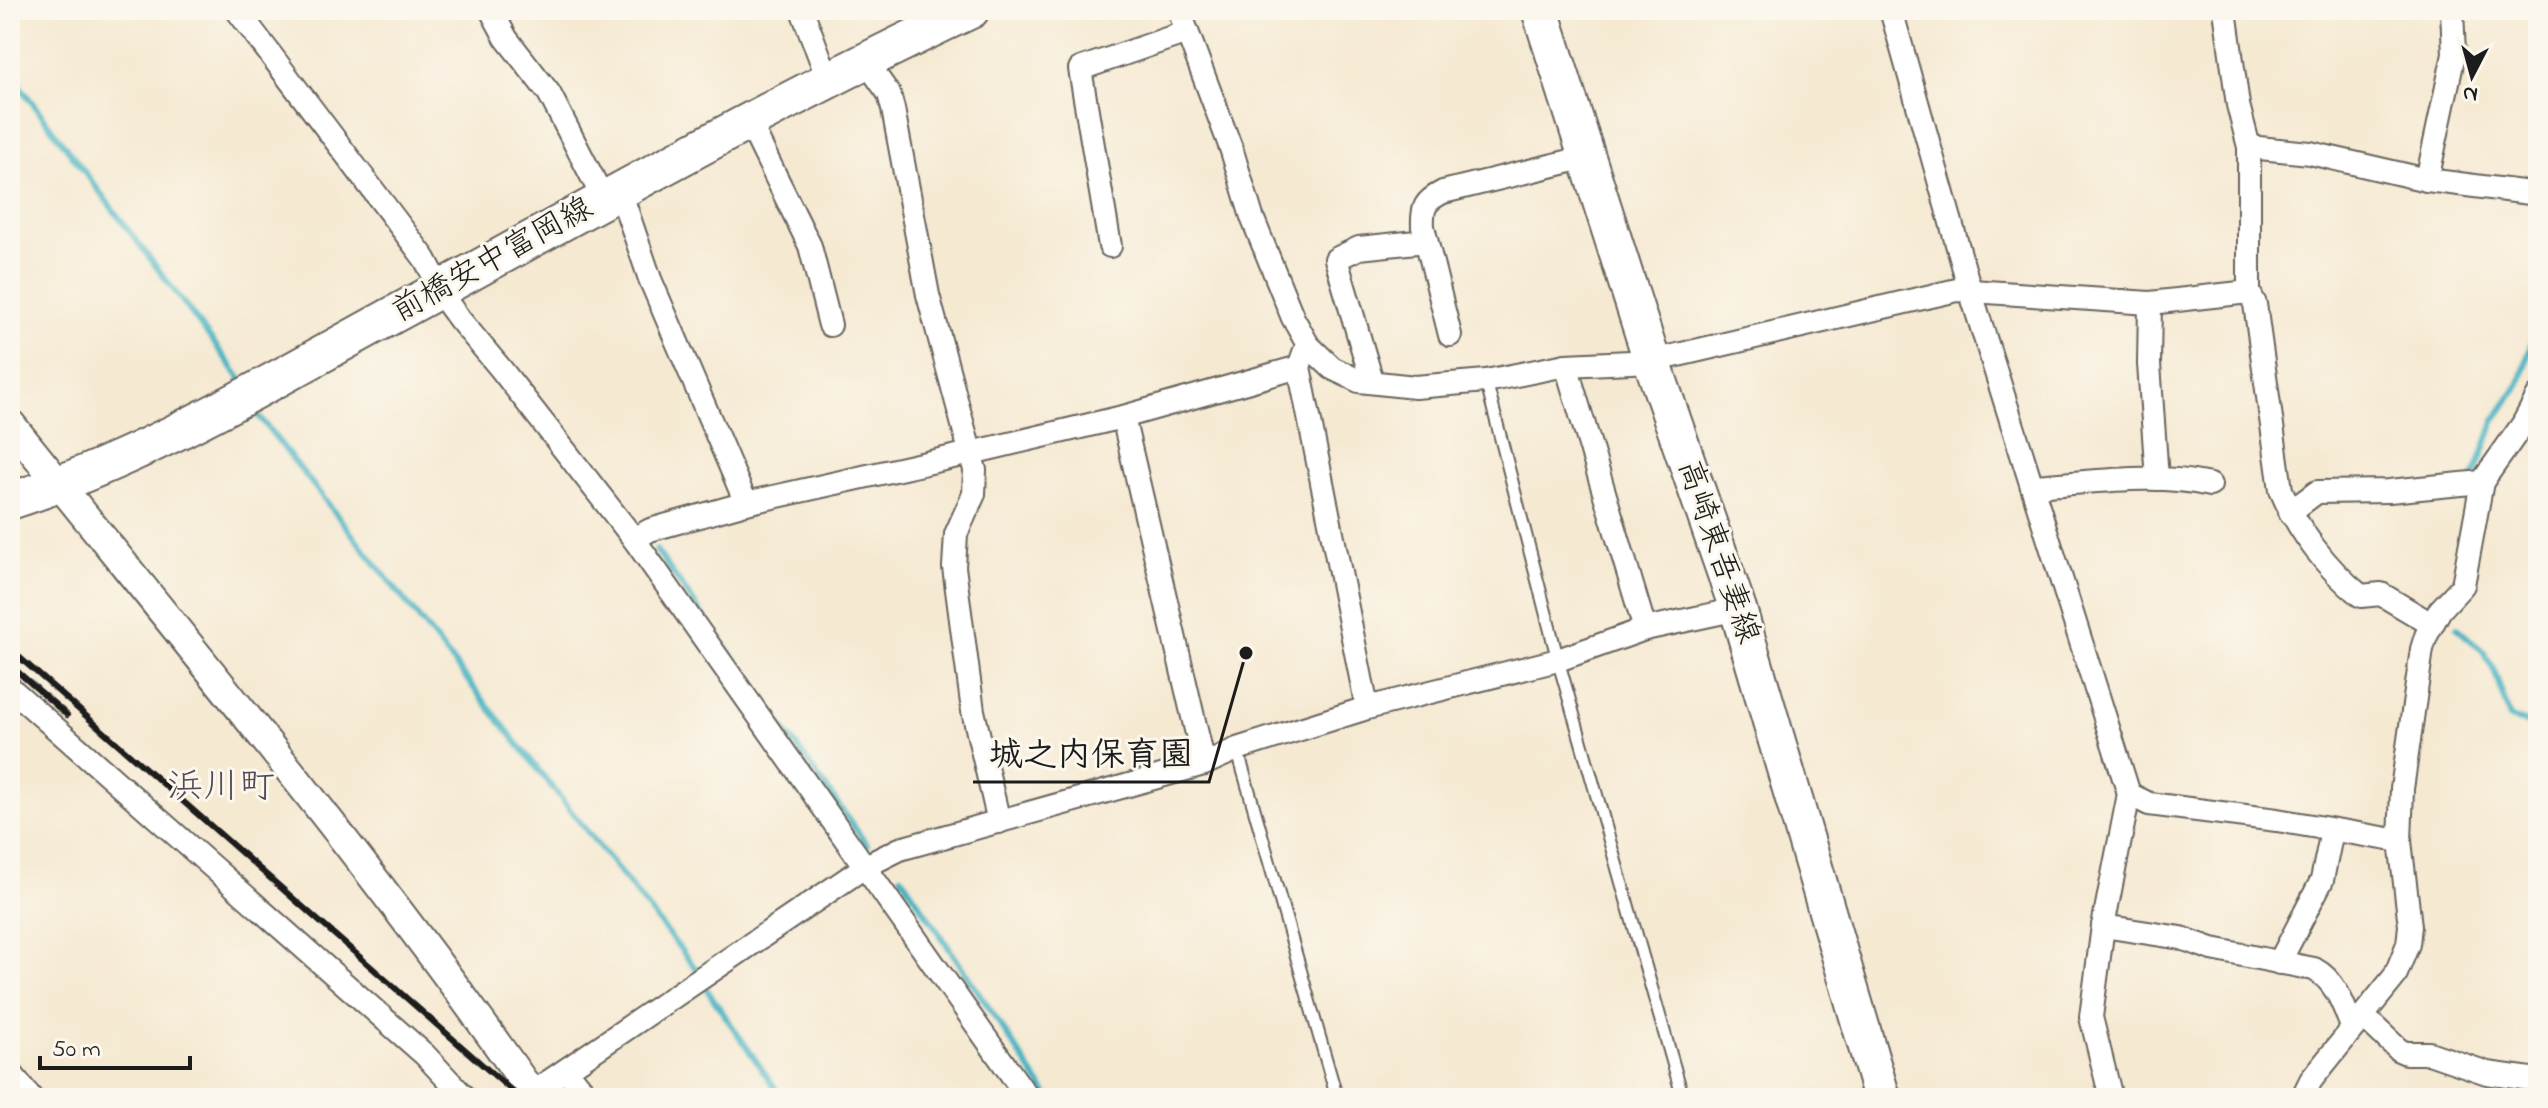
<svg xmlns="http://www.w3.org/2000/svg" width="2548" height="1108" font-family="'Indie Flower','Klee One',sans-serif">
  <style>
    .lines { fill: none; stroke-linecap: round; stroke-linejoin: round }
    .stream { stroke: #47b4c3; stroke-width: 6 }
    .service-casing { stroke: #68645c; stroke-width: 15 }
    .minor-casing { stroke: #68645c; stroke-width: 26 }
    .tertiary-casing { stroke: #68645c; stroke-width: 32 }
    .primary-casing { stroke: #68645c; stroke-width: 40 }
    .service { stroke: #fff; stroke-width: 11 }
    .minor { stroke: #fff; stroke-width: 22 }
    .tertiary { stroke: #fff; stroke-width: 28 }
    .primary { stroke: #fff; stroke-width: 36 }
    .rail { stroke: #1c1c1c; stroke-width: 6 }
    .labels { text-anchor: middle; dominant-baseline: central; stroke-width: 6; stroke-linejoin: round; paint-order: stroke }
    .street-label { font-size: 32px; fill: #1c1c1c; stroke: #fbf7ec }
    .quarter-label { font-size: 36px; fill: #544b58; stroke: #fbf7ec }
    .leader { fill: none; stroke: #1c1c1c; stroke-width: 3 }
    .callout-dot { fill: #1c1c1c; stroke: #fbf7ec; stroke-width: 3 }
    .callout-label { font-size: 34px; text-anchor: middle; font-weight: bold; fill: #1c1c1c; stroke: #fbf7ec; stroke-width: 6; stroke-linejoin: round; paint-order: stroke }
  </style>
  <rect width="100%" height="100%" fill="#fbf7ec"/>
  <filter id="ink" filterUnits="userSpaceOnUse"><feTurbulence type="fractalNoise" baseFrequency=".0125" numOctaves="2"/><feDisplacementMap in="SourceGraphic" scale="16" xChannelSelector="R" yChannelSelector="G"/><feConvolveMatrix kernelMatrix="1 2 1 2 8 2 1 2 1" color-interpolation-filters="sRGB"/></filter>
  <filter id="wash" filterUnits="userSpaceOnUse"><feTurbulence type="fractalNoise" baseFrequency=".006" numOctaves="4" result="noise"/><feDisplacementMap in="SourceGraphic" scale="32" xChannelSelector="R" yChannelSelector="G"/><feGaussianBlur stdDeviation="1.8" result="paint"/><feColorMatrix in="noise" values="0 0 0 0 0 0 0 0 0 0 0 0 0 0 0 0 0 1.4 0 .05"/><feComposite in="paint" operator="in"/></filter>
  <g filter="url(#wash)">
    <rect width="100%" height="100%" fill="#f5e9d2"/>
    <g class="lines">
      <g class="stream">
        <path d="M10,73l234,310"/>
        <path d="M257,414l439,555"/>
        <path d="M2474,477l20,-55 26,-39 18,-63"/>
        <path d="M656,550l211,295"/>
        <path d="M2457,628l26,23 10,16 17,51 28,8"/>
        <path d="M901,876l148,222"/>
        <path d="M703,984l79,114"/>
      </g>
    </g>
  </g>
  <g filter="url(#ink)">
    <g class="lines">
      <g class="service-casing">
        <g id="service">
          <path d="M1486,381l72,279 125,438"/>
          <path d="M1237,749l100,349"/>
        </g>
      </g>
      <g class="minor-casing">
        <g id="minor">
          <path d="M237,10l188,249 24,46 11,15 41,49 133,170 394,559"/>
          <path d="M491,10l15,28 43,55 55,107"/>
          <path d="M802,10l26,69"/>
          <path d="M1179,10l53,141 20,66 41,101 15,27 24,23 27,13 56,6 71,-6 80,-16 86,-4 305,-71 193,13 99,-11v-145l-11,-42 -13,-95"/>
          <path d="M1891,10l79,280 159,504"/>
          <path d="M865,60l24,34 4,15 35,186 47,175 -1,24 -18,40 -2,33 19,144 26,111"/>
          <path d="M749,122l61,124 20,79"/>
          <path d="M2249,147l61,6 117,27 111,14"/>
          <path d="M2427,180l27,-126 -2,-44"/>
          <path d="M620,191l30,88 96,224"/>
          <path d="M1110,246l-30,-177 107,-37"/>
          <path d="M2249,292l6,12 26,186c17,41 46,79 80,106l20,-2 50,30"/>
          <path d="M2150,303l-1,61 8,115"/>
          <path d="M1450,335l-27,-108c-1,-20 2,-26 20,-35l144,-35"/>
          <path d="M1304,353l-5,14 68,341"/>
          <path d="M1566,365l79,264"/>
          <path d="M1372,381l-36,-122 23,-11 67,-7"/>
          <path d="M1123,417l81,347"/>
          <path d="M2032,486c59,-3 121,-14 178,-1"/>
          <path d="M2290,512l27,-20 72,-1 93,-9"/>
          <path d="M634,539l16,-9 96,-27 225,-50 152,-36 176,-50"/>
          <path d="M10,688l415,367 40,43"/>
          <path d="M2103,926l78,12 31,11 102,20c22,12 29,35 38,58"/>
          <path d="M2279,963l43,-83 10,-49"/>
          <path d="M2363,1016l36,34 7,3h23l58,20 51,7"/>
          <path d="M566,1070l23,28"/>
          <path d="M10,1072l21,26"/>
          <path d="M520,1098l28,-16 318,-216 34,-17 304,-85 33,-15 130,-41 191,-48 87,-31 93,-20"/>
          <path d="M2111,1098l-20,-81 12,-91 26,-132 20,10 128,16 123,21"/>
          <path d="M2302,1098l9,-18 84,-104 13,-32 2,-18 -10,-85 2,-52 20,-140 4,-13 14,-26 23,-25 19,-103 41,-58 15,-28"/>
        </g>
      </g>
      <g class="tertiary-casing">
        <path id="tertiary" d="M10,423c178,222 362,441 525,675"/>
      </g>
      <g class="primary-casing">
        <g id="primary">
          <path d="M1540,10l112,351 86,248 144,489"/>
          <path d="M10,501c132,-42 253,-115 374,-181 195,-106 387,-216 587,-310"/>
        </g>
      </g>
      <use href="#service" class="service"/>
      <use href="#minor" class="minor"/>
      <use href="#tertiary" class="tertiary"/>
      <use href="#primary" class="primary"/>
      <g class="rail">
        <path d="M10,649l510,449"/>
        <path d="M10,665l57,50"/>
      </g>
    </g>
  </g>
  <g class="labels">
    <g class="street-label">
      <text transform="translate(493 261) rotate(-29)">前橋安中富岡線</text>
      <text transform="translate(1717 552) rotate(71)">高崎東吾妻線</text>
    </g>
    <g class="quarter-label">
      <text x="221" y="788">浜川町</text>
    </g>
  </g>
  <path class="leader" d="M1246 653L1209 782H973"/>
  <circle class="callout-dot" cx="1246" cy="653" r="8"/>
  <g class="callout-label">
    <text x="1091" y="765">城之内保育園</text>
  </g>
  <rect width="2548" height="1108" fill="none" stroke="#fbf7ec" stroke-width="40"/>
  <g transform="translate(2472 76) rotate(186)" stroke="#fbf7ec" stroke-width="6" paint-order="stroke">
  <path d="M0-6L14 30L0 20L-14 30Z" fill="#1c1c1c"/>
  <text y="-12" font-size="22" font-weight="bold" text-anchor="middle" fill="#1c1c1c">N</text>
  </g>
  <path d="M40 1056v12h150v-12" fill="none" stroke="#1c1c1c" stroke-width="4"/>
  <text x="52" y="1056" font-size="24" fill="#1c1c1c" stroke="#fbf7ec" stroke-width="6" paint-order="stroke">50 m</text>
</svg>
